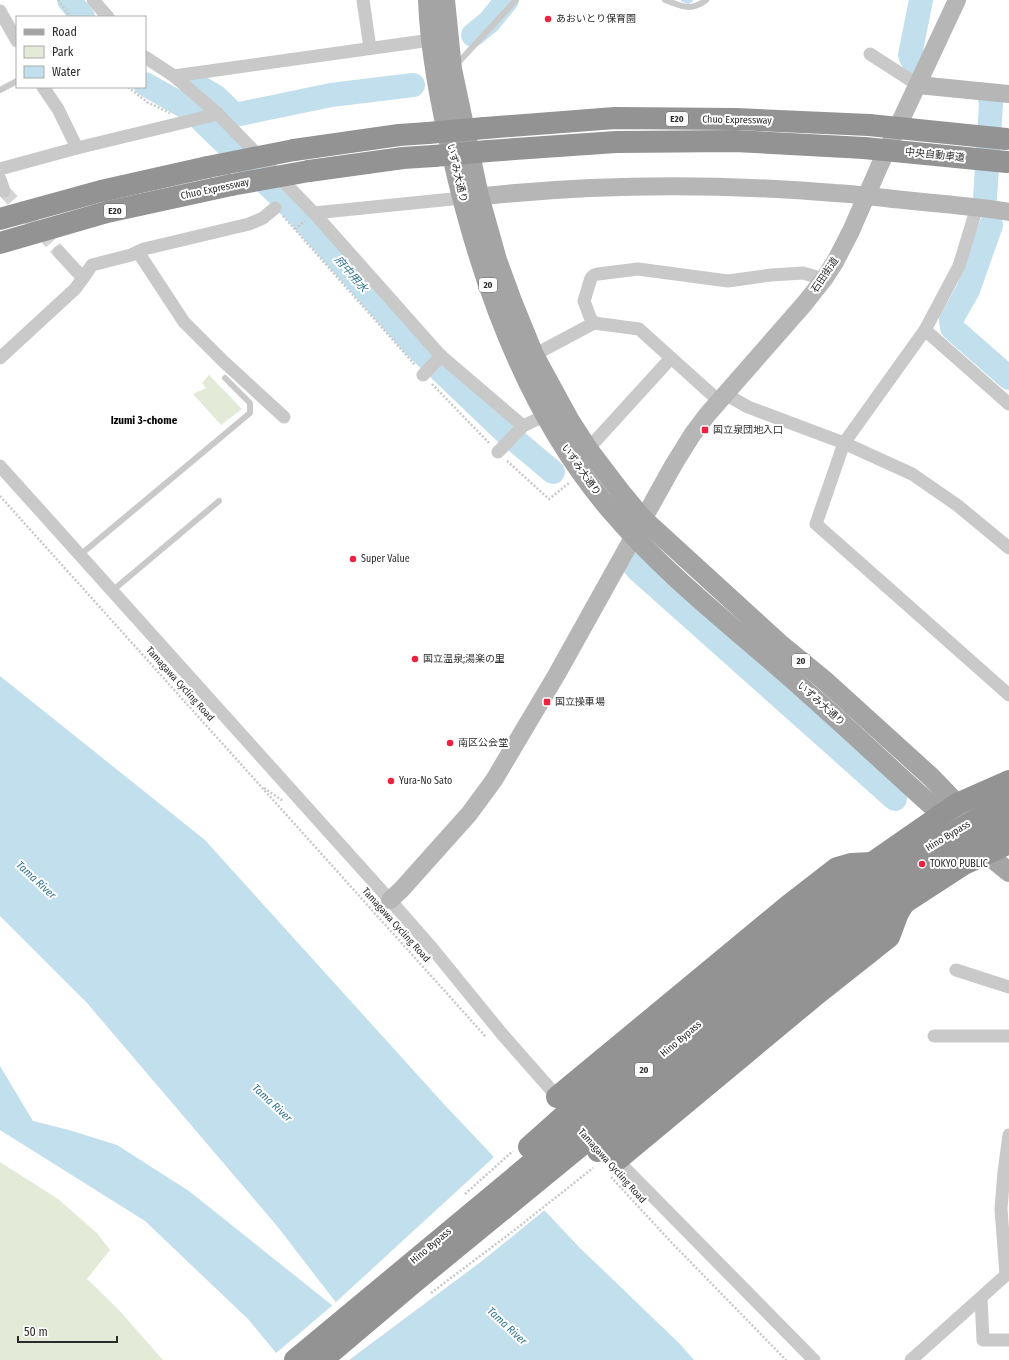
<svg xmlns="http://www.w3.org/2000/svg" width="1009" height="1360" font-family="'Fira Sans Condensed','Noto Sans JP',sans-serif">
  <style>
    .green { fill: #e3ebd8 }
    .water { fill: #c2dfed }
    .pier { fill: #fff }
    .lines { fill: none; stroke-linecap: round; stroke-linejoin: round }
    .stream { stroke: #c2dfed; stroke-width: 4 }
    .river { stroke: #c2dfed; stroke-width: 24 }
    .street-tunnel { stroke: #d5d5d5; stroke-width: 13; stroke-dasharray: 13 6; stroke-linecap: butt }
    .path { stroke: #c9c9c9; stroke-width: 2.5; stroke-dasharray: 2 2; stroke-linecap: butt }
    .lane { stroke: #c9c9c9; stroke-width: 6 }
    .street { stroke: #c9c9c9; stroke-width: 13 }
    .secondary { stroke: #b6b6b6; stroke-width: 18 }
    .primary { stroke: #a4a4a4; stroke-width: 20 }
    .highway { stroke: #939393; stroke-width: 22 }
    .path-bridge { stroke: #c9c9c9; stroke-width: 2.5; stroke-dasharray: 2 2; stroke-linecap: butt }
    .highway-bridge { stroke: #939393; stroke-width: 22 }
    .poi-dot { fill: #f0203f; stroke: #fff; stroke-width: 1.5 }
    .labels { text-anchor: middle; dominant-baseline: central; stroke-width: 4; stroke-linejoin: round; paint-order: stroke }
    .shield { fill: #fff; stroke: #6b6b6b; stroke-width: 1 }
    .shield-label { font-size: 9px; font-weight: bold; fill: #2c2c2c }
    .poi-label { font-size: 10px; fill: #2c2c2c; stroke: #fff; text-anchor: start }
    .street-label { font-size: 10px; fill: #2c2c2c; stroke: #fff }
    .water-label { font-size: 11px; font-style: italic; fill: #357592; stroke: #fff }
    .neighbourhood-label { font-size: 11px; font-weight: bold; fill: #000; stroke: #fff }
  </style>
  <rect width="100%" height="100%" fill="#fff"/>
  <g class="green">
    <path d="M209,375l33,34 -21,16 -28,-31 13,-6 -4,-5z"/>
    <path d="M0,1162l58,37 39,34 13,17 -23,29 31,30 45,51h-163z"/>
  </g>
  <path class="water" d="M0,676l205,164 237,262 138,146 100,96 14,16h-412l-34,-41 -103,-98 -145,-91v-64l33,55 36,9 48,15 72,46 159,127 -71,-92 -190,-223 -87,-87z"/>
  <path class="pier" d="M495,1156l51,53 -64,52 -133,99h-69l-5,-6 59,-50 4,3 -3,-4z"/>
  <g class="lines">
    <path class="stream" d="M683,0l5,2 3,-2"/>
    <g class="river">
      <path d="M69,0l14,17"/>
      <path d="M473,35l16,-13 18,-22"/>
      <path d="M915,66l-5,-11 11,-55"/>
      <path d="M145,84l46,26 106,103 116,131 91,87 49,41"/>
      <path d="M198,86l17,10 20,19 96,-20 82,-10"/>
      <path d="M985,199l6,-95 -1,-5"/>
      <path d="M991,225l-23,65 -17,30 1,8 57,50"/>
      <path d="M631,562l6,7 258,230"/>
    </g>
    <path class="street-tunnel" d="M4,191l55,61"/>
    <g class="path">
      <path d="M58,0l13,17"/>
      <path d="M128,87l19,15 23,11"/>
      <path d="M283,216l132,149"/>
      <path d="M295,229l10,-8"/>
      <path d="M432,384l57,59"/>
      <path d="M507,461l42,38 20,-16"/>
      <path d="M0,496l486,541"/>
      <path d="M264,788l19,13"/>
      <path d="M611,1177l61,66 114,117"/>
    </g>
    <g class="lane">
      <path d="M665,0c17,6 25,12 41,0"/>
      <path d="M456,65l60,-65"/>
      <path d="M0,90l17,-9"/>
      <path d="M80,555l170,-142v-10l-25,-25"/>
      <path d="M112,591l107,-90"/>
    </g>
    <g class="street">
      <path d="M93,0l15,17"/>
      <path d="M363,0l7,48"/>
      <path d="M0,11l17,30"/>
      <path d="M870,54l48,31"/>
      <path d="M145,57l29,19 44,38 96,99 127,143 82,70 23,-11"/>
      <path d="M174,76l257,-36"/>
      <path d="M43,87l15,22 19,39"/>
      <path d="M0,169l77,-21 141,-34"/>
      <path d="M0,179l4,12"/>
      <path d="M977,207l-18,59 -34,64 -81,113 -28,81 193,171"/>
      <path d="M314,213l148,-15"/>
      <path d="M138,252l46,70 39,39 61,56"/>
      <path d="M83,278l9,-13 39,-10 13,-6 105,-25 14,-6 12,-10"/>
      <path d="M925,330l84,74"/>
      <path d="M534,355l60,-32"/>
      <path d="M0,358l75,-69 8,-11 -24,-26"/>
      <path d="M423,375l18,-19"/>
      <path d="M725,394l23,13 96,36 68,31 45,31 52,43"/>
      <path d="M719,401l-80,-72 -45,-6 -4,-6 -6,-16 7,-23 3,-3 4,-1 40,-5 90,12 43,-6 32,-2 21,6"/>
      <path d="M588,449l83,-91"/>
      <path d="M498,452l25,-26"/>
      <path d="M0,466l390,434 42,48 70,86 59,67"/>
      <path d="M956,970l53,17"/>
      <path d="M934,1036h75"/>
      <path d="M613,1156l201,204"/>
      <path d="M981,1298l2,42h26"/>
      <path d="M911,1360l95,-85 -5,-66 3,-37 5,-37"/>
    </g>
    <g class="secondary">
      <path d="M918,85l91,9"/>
      <path d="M465,198c122,-14 248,-15 370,-5 23,1 46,5 69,7 35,4 70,6 105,12"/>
      <path d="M390,900l11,-10 68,-76 25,-34 63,-106 117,-210 18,-29 15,-20 98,-112 19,-24 11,-17 16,-31 28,-64 78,-167"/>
    </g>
    <g class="primary">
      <path d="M428,0c2,51 12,101 23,151 28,127 75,262 161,361 58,68 131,122 197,182 67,59 130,122 200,178"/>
      <path d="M445,0l7,69 27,127 18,64 15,41 22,54 36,66 18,28 32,42 23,28 137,125 44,36 107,97 26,27 31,26"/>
    </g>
    <g class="highway">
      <path d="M485,128l130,-10 121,1 133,6"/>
      <path d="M294,150l105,-15 29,-2"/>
      <path d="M488,151l128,-9 119,-1 129,7"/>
      <path d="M309,171l94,-13 31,-2"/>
      <path d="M0,219l101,-28 107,-24"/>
      <path d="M0,243l107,-31 124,-27"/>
      <path d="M727,980l145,-117 85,-59 52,-23"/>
      <path d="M761,1019l104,-86 39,-30 60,-39 45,-21"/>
      <path d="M557,1097l231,-191 49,-38 14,-4 21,-1"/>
      <path d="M617,1160l195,-162 77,-61 9,-24 6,-10"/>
    </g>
    <g class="path-bridge">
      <path d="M465,1194l48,-43"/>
      <path d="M431,1293l81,-61 81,-64"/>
    </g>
    <g class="highway-bridge">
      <path d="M869,125l137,14"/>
      <path d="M428,133l57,-5"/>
      <path d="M864,148l143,14"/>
      <path d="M434,156l54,-5"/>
      <path d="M208,167l86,-17"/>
      <path d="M231,185l78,-14"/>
      <path d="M529,1147l83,-74 115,-93"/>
      <path d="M598,1151l163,-132"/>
      <path d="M295,1360l493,-410c70,-55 142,-107 221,-148"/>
      <path d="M322,1360l91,-77 171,-140 162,-138 110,-86 93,-63 60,-34"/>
    </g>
  </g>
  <g class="poi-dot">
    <circle cx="548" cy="19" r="4"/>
    <rect x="701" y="426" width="8" height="8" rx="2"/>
    <circle cx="353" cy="559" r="4"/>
    <circle cx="415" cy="659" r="4"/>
    <rect x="543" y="698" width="8" height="8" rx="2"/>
    <circle cx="450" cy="743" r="4"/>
    <circle cx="391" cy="781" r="4"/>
    <circle cx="922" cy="864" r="4"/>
  </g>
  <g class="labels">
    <g class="shield">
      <rect x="666" y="112" width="22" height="14" rx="3"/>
      <rect x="104" y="204" width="22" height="14" rx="3"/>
      <rect x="479" y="278" width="18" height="14" rx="3"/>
      <rect x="792" y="654" width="18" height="14" rx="3"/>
      <rect x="635" y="1063" width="18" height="14" rx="3"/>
    </g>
    <g class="shield-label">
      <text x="677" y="119">E20</text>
      <text x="115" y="211">E20</text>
      <text x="488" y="285">20</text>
      <text x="801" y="661">20</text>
      <text x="644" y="1070">20</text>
    </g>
    <g class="poi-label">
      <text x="556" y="19">あおいとり保育園</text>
      <text x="713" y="430">国立泉団地入口</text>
      <text x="361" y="559">Super Value</text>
      <text x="423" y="659">国立温泉;湯楽の里</text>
      <text x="555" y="702">国立操車場</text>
      <text x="458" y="743">南区公会堂</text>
      <text x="399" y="781">Yura-No Sato</text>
      <text x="930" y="864">TOKYO PUBLIC</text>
    </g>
    <g class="street-label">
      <text transform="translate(737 120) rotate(1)">Chuo Expressway</text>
      <text transform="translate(935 155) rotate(6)">中央自動車道</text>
      <text transform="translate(457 173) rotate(77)">いずみ大通り</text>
      <text transform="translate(215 189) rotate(-12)">Chuo Expressway</text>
      <text transform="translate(825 275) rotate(-56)">石田街道</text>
      <text transform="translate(581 470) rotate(55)">いずみ大通り</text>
      <text transform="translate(180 684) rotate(48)">Tamagawa Cycling Road</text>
      <text transform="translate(821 704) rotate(42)">いずみ大通り</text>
      <text transform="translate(948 836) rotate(-31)">Hino Bypass</text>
      <text transform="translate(396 925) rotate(48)">Tamagawa Cycling Road</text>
      <text transform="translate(681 1039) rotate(-40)">Hino Bypass</text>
      <text transform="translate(612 1166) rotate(48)">Tamagawa Cycling Road</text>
      <text transform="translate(431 1246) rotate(-40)">Hino Bypass</text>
    </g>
    <g class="water-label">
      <text transform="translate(351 274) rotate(49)">府中用水</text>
      <text transform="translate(36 880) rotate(43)">Tama River</text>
      <text transform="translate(272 1103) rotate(43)">Tama River</text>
      <text transform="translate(507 1326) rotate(43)">Tama River</text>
    </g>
    <g class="neighbourhood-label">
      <text x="144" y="420">Izumi 3-chome</text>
    </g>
  </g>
  <rect x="16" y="16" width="130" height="72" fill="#ffffff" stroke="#ababab"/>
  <rect x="24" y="29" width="20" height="6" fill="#a4a4a4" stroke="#ababab"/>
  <text x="52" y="36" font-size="12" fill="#2c2c2c">Road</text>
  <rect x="24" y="46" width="20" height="12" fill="#e3ebd8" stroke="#ababab"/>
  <text x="52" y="56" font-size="12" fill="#2c2c2c">Park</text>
  <rect x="24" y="66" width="20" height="12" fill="#c2dfed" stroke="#ababab"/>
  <text x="52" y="76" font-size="12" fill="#2c2c2c">Water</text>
  <path d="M18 1336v6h99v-6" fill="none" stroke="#2c2c2c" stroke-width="2"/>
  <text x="24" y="1336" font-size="12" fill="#2c2c2c" stroke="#ffffff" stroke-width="3" paint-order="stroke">50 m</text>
</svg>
